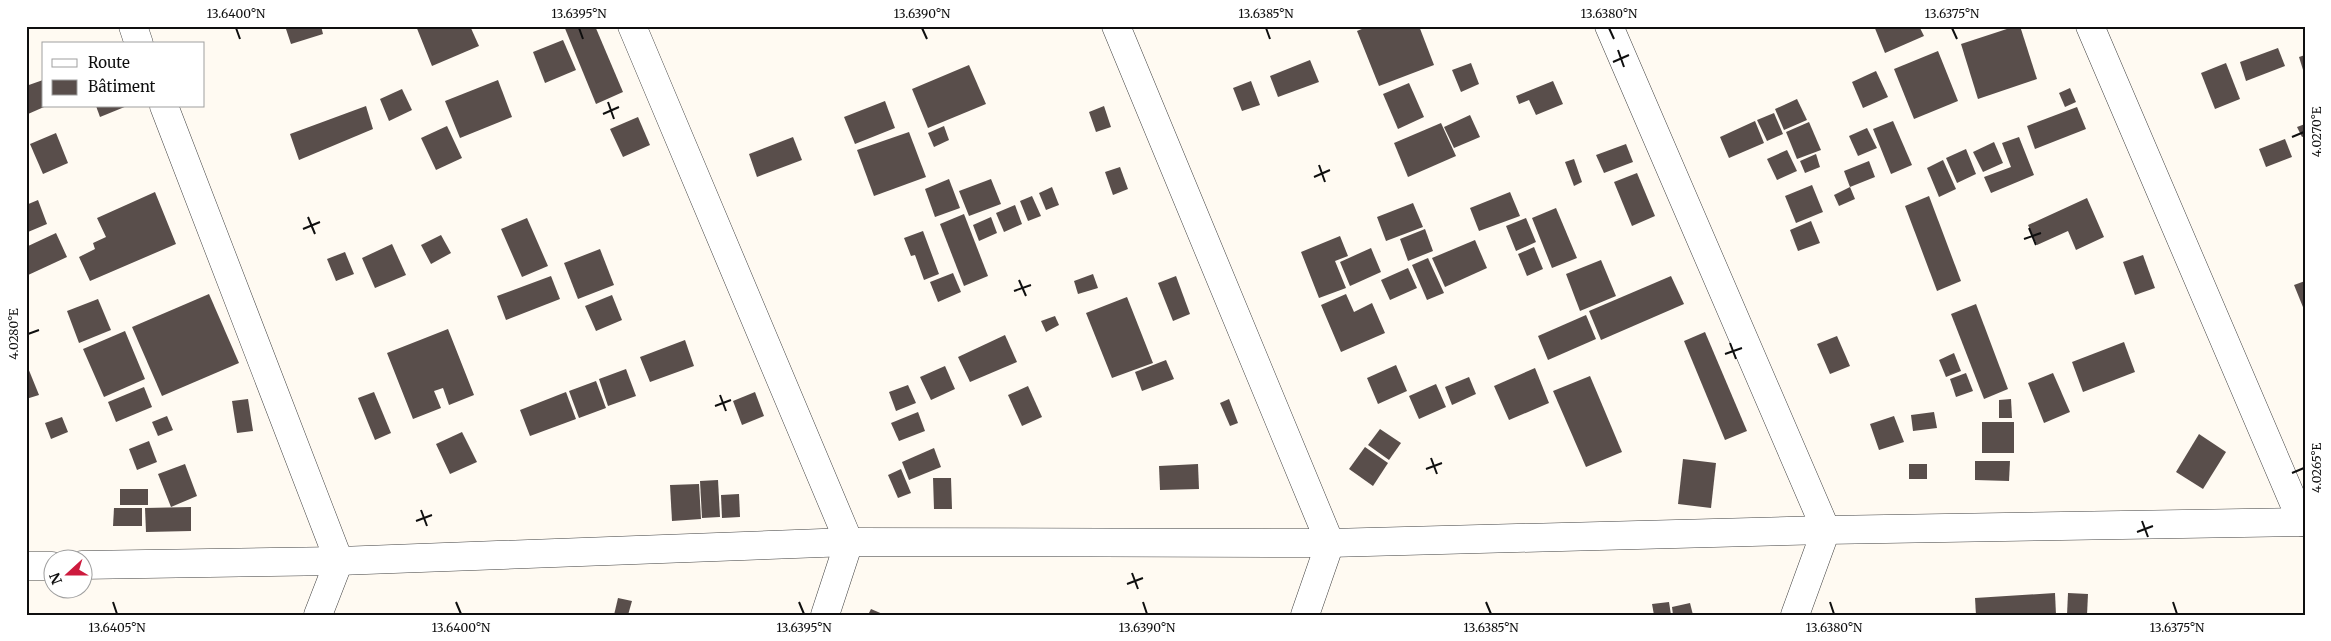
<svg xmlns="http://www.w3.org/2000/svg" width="2331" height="641" font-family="Merriweather,serif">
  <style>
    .building { fill: #594e4b }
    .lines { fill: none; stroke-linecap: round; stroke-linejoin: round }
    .minor-casing { stroke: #424242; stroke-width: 29 }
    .minor { stroke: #fff; stroke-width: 28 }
    .ticks { fill: none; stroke: #0f0f0f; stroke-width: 2 }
    .neatline { fill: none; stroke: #0f0f0f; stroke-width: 2 }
    .ticks-label { font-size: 12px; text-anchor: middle; fill: #0f0f0f }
  </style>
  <rect width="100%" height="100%" fill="#fffaf2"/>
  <g class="building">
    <path d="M285,26h36l2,8 -32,10z"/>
    <path d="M416,26h54l9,20 -47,20z"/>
    <path d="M564,26h31l28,66 -27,12z"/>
    <path d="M1369,26h50l15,39 -55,21 -22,-55z"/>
    <path d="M1874,26h45l5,10 -39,17z"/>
    <path d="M2016,26h4l17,53 -59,20 -17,-55z"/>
    <path d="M563,40l13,30 -31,13 -12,-31z"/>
    <path d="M2278,48l7,18 -39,15 -6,-19z"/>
    <path d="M1938,51l20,50 -44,18 -20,-50z"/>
    <path d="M2305,55v18h-1l-5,-16z"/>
    <path d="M1310,60l9,22 -41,15 -8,-21z"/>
    <path d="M1471,63l8,21 -18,8 -9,-22z"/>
    <path d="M2226,63l14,36 -25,10 -14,-36z"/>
    <path d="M969,65l17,39 -58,24 -16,-39z"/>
    <path d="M1876,71l12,26 -25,11 -11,-26z"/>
    <path d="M43,80l1,27 -16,7 -2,-6v-22z"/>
    <path d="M498,80l14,37 -52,21 -15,-37z"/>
    <path d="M1251,81l9,24 -18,6 -9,-23z"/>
    <path d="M1553,81l10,23 -27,11 -7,-15 -10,4 -3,-8z"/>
    <path d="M1409,83l15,34 -26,12 -15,-35z"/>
    <path d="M2070,88l6,14 -11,5 -6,-14z"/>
    <path d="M402,89l10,21 -23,11 -9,-22z"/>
    <path d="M1797,99l10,21 -23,10 -9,-21z"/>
    <path d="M885,101l10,27 -40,16 -11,-27z"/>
    <path d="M96,106h31l-27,11z"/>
    <path d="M366,106l7,23 -74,31 -9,-26z"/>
    <path d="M1104,106l7,21 -15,5 -7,-20z"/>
    <path d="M2077,107l9,22 -51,20 -8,-23z"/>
    <path d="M1774,113l9,21 -16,7 -10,-21z"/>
    <path d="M1470,115l10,22 -26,11 -10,-21z"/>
    <path d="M638,117l12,28 -27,12 -13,-28z"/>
    <path d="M1755,121l9,22 -35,15 -9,-21z"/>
    <path d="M1893,121l19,44 -21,9 -18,-45z"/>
    <path d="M1809,122l12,28 -24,9 -11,-27z"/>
    <path d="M1441,123l15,33 -48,21 -14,-34z"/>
    <path d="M2305,124v12l-3,1 -5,-10z"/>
    <path d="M447,126l15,32 -26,12 -15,-32z"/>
    <path d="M944,126l5,14 -15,7 -6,-14z"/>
    <path d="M1867,128l10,20 -19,8 -9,-20z"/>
    <path d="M909,132l17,45 -52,19 -17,-46z"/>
    <path d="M56,133l12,30 -25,11 -13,-30z"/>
    <path d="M793,137l9,23 -45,17 -8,-23z"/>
    <path d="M2019,137l15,38 -43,18 -7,-16 27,-10 -9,-24z"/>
    <path d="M2285,139l7,18 -26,10 -7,-18z"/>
    <path d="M1994,142l9,21 -20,9 -10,-20z"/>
    <path d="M1626,144l7,18 -29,11 -8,-18z"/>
    <path d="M1966,149l10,25 -19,9 -11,-25z"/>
    <path d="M1787,150l10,21 -20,9 -10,-21z"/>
    <path d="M1816,154l4,13 -15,6 -5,-12z"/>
    <path d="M1574,159l8,23 -8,4 -9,-24z"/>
    <path d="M1943,160l13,29 -17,8 -12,-29z"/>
    <path d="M1869,161l6,16 -25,10 -6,-16z"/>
    <path d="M1120,167l8,22 -15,6 -8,-23z"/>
    <path d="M1637,173l18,43 -23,10 -18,-44z"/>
    <path d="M949,179l11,29 -25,9 -10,-28z"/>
    <path d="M991,179l10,25 -32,12 -10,-25z"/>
    <path d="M1812,185l11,27 -27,11 -11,-27z"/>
    <path d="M1052,187l7,18 -13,5 -7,-17z"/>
    <path d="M1850,187l5,12 -16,7 -5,-11z"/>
    <path d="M155,192l21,52 -86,37 -11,-24 16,-8 -2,-6 13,-6 -9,-19z"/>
    <path d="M1510,192l10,24 -41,15 -9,-23z"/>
    <path d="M1032,196l9,20 -13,5 -8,-20z"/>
    <path d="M1929,196l32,85 -24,10 -32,-85z"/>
    <path d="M2087,198l17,39 -28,13 -8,-19 -31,14 -9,-20z"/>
    <path d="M38,200l9,24 -19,8 -2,-6v-21z"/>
    <path d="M1413,203l10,24 -37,14 -9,-24z"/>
    <path d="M1015,205l7,19 -18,8 -8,-19z"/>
    <path d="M1556,208l21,50 -25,10 -20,-50z"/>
    <path d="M964,214l24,62 -24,10 -24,-62z"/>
    <path d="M991,217l6,16 -18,8 -6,-16z"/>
    <path d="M527,218l21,48 -26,11 -21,-48z"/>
    <path d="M1526,218l10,24 -20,9 -10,-25z"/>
    <path d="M1811,221l9,22 -22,8 -8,-21z"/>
    <path d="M1425,229l8,22 -25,10 -8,-22z"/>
    <path d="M923,231l16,43 -15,6 -9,-25 -4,1 -7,-18z"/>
    <path d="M56,233l11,24 -41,19v-29z"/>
    <path d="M441,235l10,18 -20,11 -10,-19z"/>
    <path d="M1340,236l8,20 -13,5 11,27 -27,10 -18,-46z"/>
    <path d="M1475,240l12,28 -42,19 -13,-29z"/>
    <path d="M392,244l14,31 -31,13 -13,-30z"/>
    <path d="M1534,247l9,22 -16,7 -9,-22z"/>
    <path d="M1371,248l10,24 -31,14 -10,-24z"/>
    <path d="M600,249l14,36 -36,14 -14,-36z"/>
    <path d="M345,252l9,22 -18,7 -9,-22z"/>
    <path d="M2143,255l12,33 -20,7 -12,-33z"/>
    <path d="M1428,258l16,35 -17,7 -15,-35z"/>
    <path d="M1601,260l15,36 -36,15 -14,-37z"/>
    <path d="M1408,268l9,20 -27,12 -9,-20z"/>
    <path d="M953,273l8,19 -23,10 -8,-20z"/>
    <path d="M1093,274l5,14 -20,6 -4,-13z"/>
    <path d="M551,276l9,23 -54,21 -9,-24z"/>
    <path d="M1176,276l14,38 -17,7 -15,-38z"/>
    <path d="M1671,276l13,28 -83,36 -12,-29z"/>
    <path d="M2305,281v31l-11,-27z"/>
    <path d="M209,294l30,69 -77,33 -30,-69z"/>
    <path d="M1346,294l8,18 18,-9 13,30 -44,19 -20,-47z"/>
    <path d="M612,295l10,25 -26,11 -11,-25z"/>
    <path d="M1127,297l26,66 -41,15 -26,-65z"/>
    <path d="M98,299l13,31 -32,13 -12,-32z"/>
    <path d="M1976,304l32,85 -24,10 -33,-85z"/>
    <path d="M1586,315l10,24 -48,21 -10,-24z"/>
    <path d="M1055,316l4,9 -13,7 -5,-11z"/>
    <path d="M448,329l26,66 -25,10 -6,-17 -9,3 7,17 -28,11 -26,-66z"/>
    <path d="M125,331l20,48 -41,18 -21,-48z"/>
    <path d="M1705,332l42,99 -22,9 -41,-99z"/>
    <path d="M1005,335l12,27 -47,20 -12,-25z"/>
    <path d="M1837,336l13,30 -20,8 -13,-30z"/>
    <path d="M685,340l9,26 -44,16 -10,-25z"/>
    <path d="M2124,342l11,30 -52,20 -11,-30z"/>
    <path d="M1954,353l7,18 -15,6 -7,-17z"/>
    <path d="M1166,360l8,19 -32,12 -7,-19z"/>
    <path d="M26,363l13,32 -13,4z"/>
    <path d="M1396,365l11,26 -29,13 -11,-26z"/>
    <path d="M945,366l10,23 -24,11 -11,-23z"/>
    <path d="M1535,368l14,35 -40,17 -15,-34z"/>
    <path d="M626,369l10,27 -28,10 -9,-27z"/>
    <path d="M1966,373l7,18 -17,6 -6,-18z"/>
    <path d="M2053,373l17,39 -26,11 -16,-40z"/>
    <path d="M1590,376l32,76 -36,15 -33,-76z"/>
    <path d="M1469,377l7,17 -24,11 -7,-18z"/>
    <path d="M596,381l10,27 -27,10 -10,-27z"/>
    <path d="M1436,384l10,23 -27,12 -10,-23z"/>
    <path d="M908,385l8,18 -20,8 -7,-19z"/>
    <path d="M1028,386l14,31 -20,9 -14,-31z"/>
    <path d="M144,387l8,20 -36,15 -8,-20z"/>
    <path d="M374,392l17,41 -16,7 -17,-42z"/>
    <path d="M566,392l10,27 -46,17 -10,-26z"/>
    <path d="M755,392l9,24 -22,9 -9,-24z"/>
    <path d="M248,399l5,32 -16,2 -5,-32z"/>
    <path d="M1229,399l9,24 -8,3 -10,-23z"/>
    <path d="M2011,399l1,19h-13v-18z"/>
    <path d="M918,412l7,19 -26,10 -8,-18z"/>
    <path d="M1934,412l3,16 -24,3 -2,-16z"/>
    <path d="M167,416l6,14 -15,6 -6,-14z"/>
    <path d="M1894,416l10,26 -25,8 -9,-26z"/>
    <path d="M62,417l6,15 -17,7 -6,-16z"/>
    <rect x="1982" y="422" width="32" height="31"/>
    <path d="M1380,429l21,14 -12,17 -21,-15z"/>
    <path d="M462,432l15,30 -27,12 -14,-30z"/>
    <path d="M2199,434l27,18 -23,37 -27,-17z"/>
    <path d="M149,441l8,21 -20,8 -8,-21z"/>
    <path d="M1365,447l23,16 -15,23 -24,-17z"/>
    <path d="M934,448l7,19 -32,13 -7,-18z"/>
    <path d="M1683,459l33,4 -5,45 -33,-4z"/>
    <path d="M1975,461h35l-1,20 -34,-1z"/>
    <path d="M185,464l12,32 -26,11 -13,-33z"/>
    <path d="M1198,464l1,25 -39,1 -1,-24z"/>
    <rect x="1909" y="464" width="18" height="15"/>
    <path d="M901,469l10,24 -13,5 -10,-23z"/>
    <path d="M933,478h18l1,31h-18z"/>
    <path d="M718,480l2,37 -18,1 -2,-37z"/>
    <path d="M699,484l2,35 -29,2 -2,-36z"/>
    <rect x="120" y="489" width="28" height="16"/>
    <path d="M739,494l1,23 -18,1 -1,-23z"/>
    <path d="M191,507v24l-45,1 -1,-24z"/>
    <path d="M114,508h28v18h-29z"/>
    <path d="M2055,593l1,22h-80l-1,-17z"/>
    <path d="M2068,593l20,1 -1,21h-20z"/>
    <path d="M618,598l14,3 -4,14h-14z"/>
    <path d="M1669,602l2,13h-17l-2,-11z"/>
    <path d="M1690,603l3,12h-20l-1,-8z"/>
    <path d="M871,609l14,6h-17z"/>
  </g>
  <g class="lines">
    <g class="minor-casing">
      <g id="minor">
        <path d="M133,26l6,18"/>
        <path d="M632,26l217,516 -24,73"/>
        <path d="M1116,26l214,517 -25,72"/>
        <path d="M1609,26l217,504 -31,85"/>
        <path d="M2090,26l212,496"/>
        <path d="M164,106l175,455 -21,54"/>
        <path d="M82,565l257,-4 510,-19 481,1 496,-13 479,-8"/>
        <path d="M26,566h26"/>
      </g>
    </g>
    <use href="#minor" class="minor"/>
  </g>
  <path class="ticks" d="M236,28l4,11M579,28l4,11M922,28l5,11M1266,28l4,11M1609,28l5,11M1952,28l5,11M1618,50l6,17M1613,62l16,-7M608,102l6,17M603,114l16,-7M2292,137l12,-5M1319,165l6,17M1314,177l16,-7M308,217l7,17M2029,228l7,17M303,229l17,-7M2024,239l17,-6M1019,280l7,16M1014,291l17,-6M28,334l11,-4M1730,343l6,16M1725,354l17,-6M720,395l6,16M715,406l16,-6M1431,458l6,16M1426,469l16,-6M2292,473l12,-5M421,510l6,16M416,521l16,-6M2142,521l6,16M2137,532l16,-6M1132,573l6,16M1127,584l16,-6M113,602l4,12M456,602l5,12M799,602l5,12M1143,602l4,12M1486,602l5,12M1830,602l4,12M2173,602l4,12"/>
  <rect width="2331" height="641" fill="none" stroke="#ffffff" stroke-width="55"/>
  <rect x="42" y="42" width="162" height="65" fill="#ffffff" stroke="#9f9f9f"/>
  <rect x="52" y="59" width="25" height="8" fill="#ffffff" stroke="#9f9f9f"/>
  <text x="88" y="68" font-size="15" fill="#0f0f0f">Route</text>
  <rect x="52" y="80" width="25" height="15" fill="#594e4b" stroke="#9f9f9f"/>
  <text x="88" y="92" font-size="15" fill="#0f0f0f">Bâtiment</text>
  <g transform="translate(68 574) rotate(249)"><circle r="24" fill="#ffffff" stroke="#9f9f9f"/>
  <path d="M0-4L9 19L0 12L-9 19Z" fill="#cd1a3d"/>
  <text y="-8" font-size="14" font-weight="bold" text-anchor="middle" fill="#0f0f0f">N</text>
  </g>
  <rect x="28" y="28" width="2276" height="586" class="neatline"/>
  <g class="ticks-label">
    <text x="236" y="18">13.6400°N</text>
    <text x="579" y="18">13.6395°N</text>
    <text x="922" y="18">13.6390°N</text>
    <text x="1266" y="18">13.6385°N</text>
    <text x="1609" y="18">13.6380°N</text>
    <text x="1952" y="18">13.6375°N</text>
    <text transform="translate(2317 132) rotate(-90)" y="4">4.0270°E</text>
    <text transform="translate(14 334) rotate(-90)" y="4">4.0280°E</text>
    <text transform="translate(2317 468) rotate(-90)" y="4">4.0265°E</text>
    <text x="117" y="632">13.6405°N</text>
    <text x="461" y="632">13.6400°N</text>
    <text x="804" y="632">13.6395°N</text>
    <text x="1147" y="632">13.6390°N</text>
    <text x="1491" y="632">13.6385°N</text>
    <text x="1834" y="632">13.6380°N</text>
    <text x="2177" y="632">13.6375°N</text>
  </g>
</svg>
